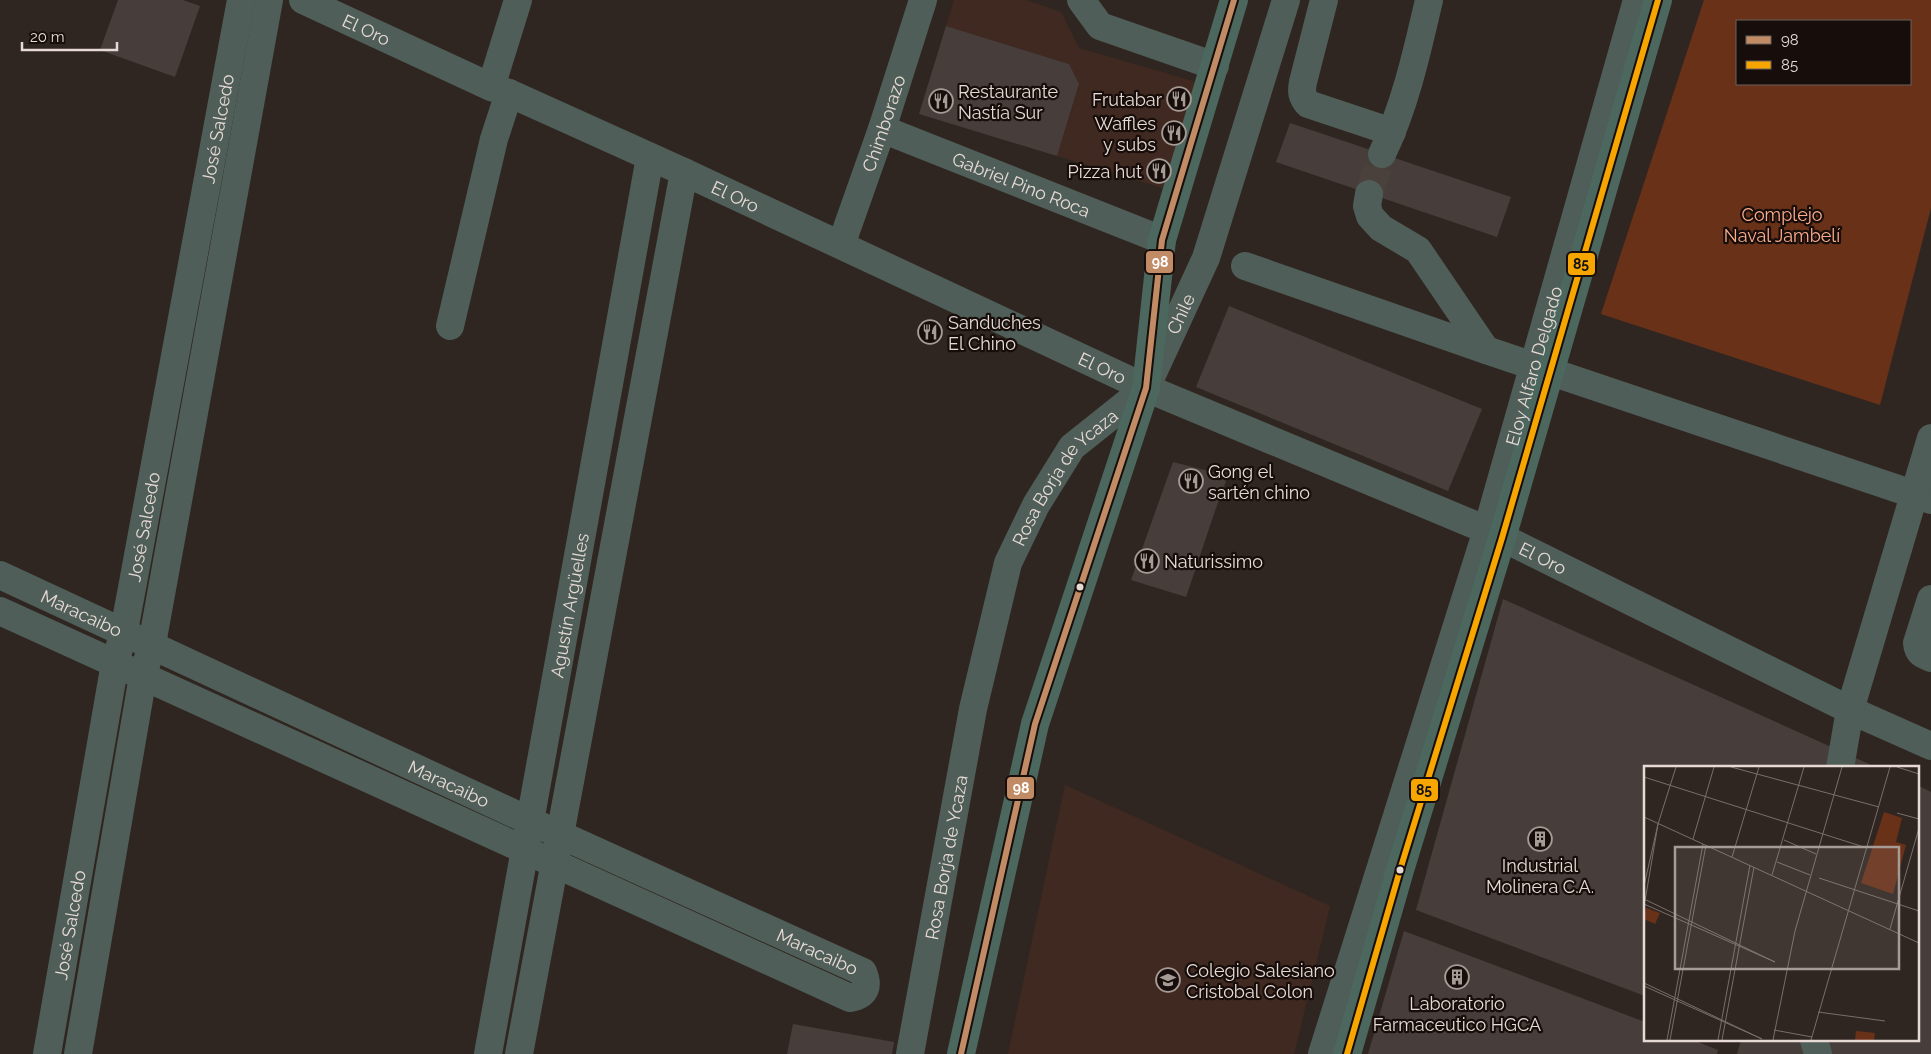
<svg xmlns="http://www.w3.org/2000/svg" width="1931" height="1054" font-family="Raleway,sans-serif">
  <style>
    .built { fill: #402920 }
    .green { fill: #6a3119; fill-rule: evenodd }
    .building { fill: #473e3b }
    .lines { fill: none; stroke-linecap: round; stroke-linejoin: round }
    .minor-tunnel { stroke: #4b413c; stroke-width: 28; stroke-dasharray: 28 14; stroke-linecap: butt }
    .minor { stroke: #4f5e58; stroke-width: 28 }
    .major { stroke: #4b675e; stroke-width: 28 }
    .bus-1-casing { stroke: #170e0b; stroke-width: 10 }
    .bus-2-casing { stroke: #170e0b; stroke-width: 10 }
    .bus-1 { stroke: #c18c65; stroke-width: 6 }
    .bus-2 { stroke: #f7a600; stroke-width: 6 }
    .bus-dot { fill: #e7dad5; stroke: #170e0b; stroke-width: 2 }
    .labels { text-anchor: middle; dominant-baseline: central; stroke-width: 4.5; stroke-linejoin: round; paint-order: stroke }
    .street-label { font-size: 18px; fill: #e7dad5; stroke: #170e0b }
    .poi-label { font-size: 18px; fill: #e7dad5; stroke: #170e0b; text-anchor: start }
    .park-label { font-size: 18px; fill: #feac8c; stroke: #170e0b }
    .inset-road { fill: none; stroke: #796e69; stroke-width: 1 }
    .view { fill: #a79b96; fill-opacity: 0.15; stroke: #a79b96; stroke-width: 2.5 }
    .inset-edge { fill: none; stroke: #e7dad5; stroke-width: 2.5 }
    .line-badge { stroke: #170e0b; stroke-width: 2 }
    .badge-label { font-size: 14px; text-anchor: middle; font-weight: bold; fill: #fff }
    .pale-badge-label { font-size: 14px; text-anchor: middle; font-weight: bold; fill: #111 }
  </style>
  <rect width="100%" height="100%" fill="#302621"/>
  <g class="built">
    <path d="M954,0h72l35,12 18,36 121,35 -31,107 -112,-34 22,-71 -10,-21 -123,-38z"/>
    <path d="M1065,785l265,121 -36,148h-286z"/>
  </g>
  <path class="green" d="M1704,0h227v208l-51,197 -279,-91zM1737,21h173v63h-173z"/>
  <g class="building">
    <path d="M118,0h65l17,6 -25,71 -75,-27z"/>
    <path d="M946,26l123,38 10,20 -22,72 -138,-42z"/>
    <path d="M1290,123l221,74 -14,40 -221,-75z"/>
    <path d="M1229,306l253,103 -34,82 -252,-104z"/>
    <path d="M1173,462l55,14 -12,32 -30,89 -55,-17z"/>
    <path d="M1503,599l375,169h-233v228l-229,-86z"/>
    <path d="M1917,785l14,7v262h-194l4,-14h176z"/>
    <path d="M1404,931l241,91v18h48l25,10 -1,4h-349z"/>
    <path d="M793,1024l101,18 -2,12h-105z"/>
  </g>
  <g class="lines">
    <path class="minor-tunnel" d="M1369,194l13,-40"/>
    <g class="minor">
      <path id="s1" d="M303,0l188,87 18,6 175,79 462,216 341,142 363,180 81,36"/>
      <path d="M1081,0l19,26 115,40"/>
      <path d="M1324,0l-21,82c-2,10 -1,15 5,22l84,28"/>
      <path d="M491,87l27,-87"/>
      <path id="s2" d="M882,129l280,111"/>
      <path d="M1382,154c23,-48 35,-102 47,-154"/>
      <path d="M1369,194l-2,12 3,10 11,12 37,22 68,100"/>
      <path id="s3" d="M841,245l41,-116 41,-129"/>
      <path d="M1245,266l241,84 445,150"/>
      <path d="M450,326l44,-187 15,-46"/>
      <path id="s4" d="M0,575l530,246 333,151c6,14 3,23 -13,26l-850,-387"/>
      <path d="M1931,599l-14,44c1,10 5,11 14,15"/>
      <path d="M1840,768l10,-58 81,-272"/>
      <path d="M1814,1040l4,14"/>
      <path id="s5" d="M47,1054l68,-391 9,-32 117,-631"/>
      <path d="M78,1054l65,-378 9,-32 117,-644"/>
      <path id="s6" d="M488,1054l162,-897"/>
      <path d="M519,1054l165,-882"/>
      <path id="s7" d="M910,1054l63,-345 35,-146 28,-58 36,-58 74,-59 60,-130 80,-258"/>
      <path id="s8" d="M1322,1054l165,-524 150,-530"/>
    </g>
    <g class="major">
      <path d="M961,1054l74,-330 111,-336 16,-148 72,-240"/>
      <path d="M1347,1054l53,-184 102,-332 156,-538"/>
    </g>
    <g class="bus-1-casing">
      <path id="bus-1" d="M961,1054l74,-330 111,-336 16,-148 72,-240"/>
    </g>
    <g class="bus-2-casing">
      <path id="bus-2" d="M1347,1054l53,-184 102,-332 156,-538"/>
    </g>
    <use href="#bus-1" class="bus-1"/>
    <use href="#bus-2" class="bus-2"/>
  </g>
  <defs>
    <g id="restaurant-ring" transform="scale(1.25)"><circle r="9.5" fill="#170e0b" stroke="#a79b96" stroke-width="1.5"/><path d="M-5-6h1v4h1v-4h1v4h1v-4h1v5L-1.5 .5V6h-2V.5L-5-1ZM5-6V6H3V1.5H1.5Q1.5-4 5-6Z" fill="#a79b96"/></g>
    <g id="building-ring" transform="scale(1.25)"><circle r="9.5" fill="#170e0b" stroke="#a79b96" stroke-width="1.5"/><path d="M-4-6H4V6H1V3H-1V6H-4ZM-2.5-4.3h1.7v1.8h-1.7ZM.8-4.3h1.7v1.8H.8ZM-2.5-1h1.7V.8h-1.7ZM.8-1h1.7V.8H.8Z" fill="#a79b96"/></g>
    <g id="school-ring" transform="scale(1.25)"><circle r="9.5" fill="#170e0b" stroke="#a79b96" stroke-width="1.5"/><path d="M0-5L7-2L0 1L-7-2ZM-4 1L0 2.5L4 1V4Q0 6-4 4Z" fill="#a79b96"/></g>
  </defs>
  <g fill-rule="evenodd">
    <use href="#restaurant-ring" x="1179" y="99"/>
    <use href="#restaurant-ring" x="941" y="101"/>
    <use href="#restaurant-ring" x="1174" y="133"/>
    <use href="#restaurant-ring" x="1159" y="171"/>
    <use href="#restaurant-ring" x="930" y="332"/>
    <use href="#restaurant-ring" x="1191" y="481"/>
    <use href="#restaurant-ring" x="1147" y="561"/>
    <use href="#building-ring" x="1540" y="839"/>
    <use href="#building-ring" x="1457" y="977"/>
    <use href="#school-ring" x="1168" y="980"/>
  </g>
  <g class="bus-dot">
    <circle cx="1080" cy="587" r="4.5"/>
    <circle cx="1400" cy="870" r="4.5"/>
  </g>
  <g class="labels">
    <g class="street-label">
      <text stroke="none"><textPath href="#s1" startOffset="70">El Oro</textPath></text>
      <text stroke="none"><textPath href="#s3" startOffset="129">Chimborazo</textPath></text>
      <text stroke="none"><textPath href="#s5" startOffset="941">José Salcedo</textPath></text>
      <text stroke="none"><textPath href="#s2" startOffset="150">Gabriel Pino Roca</textPath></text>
      <text stroke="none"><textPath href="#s1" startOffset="475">El Oro</textPath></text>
      <text stroke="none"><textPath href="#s7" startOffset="810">Chile</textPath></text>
      <text stroke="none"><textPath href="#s8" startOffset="720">Eloy Alfaro Delgado</textPath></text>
      <text stroke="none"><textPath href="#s1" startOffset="880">El Oro</textPath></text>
      <text stroke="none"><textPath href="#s7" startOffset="605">Rosa Borja de Ycaza</textPath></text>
      <text stroke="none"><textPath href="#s5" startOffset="536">José Salcedo</textPath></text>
      <text stroke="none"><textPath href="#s1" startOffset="1360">El Oro</textPath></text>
      <text stroke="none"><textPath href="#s6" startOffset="456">Agustín Argüelles</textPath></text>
      <text stroke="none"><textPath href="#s4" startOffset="90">Maracaibo</textPath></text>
      <text stroke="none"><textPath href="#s4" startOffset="495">Maracaibo</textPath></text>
      <text stroke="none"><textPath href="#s7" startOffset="200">Rosa Borja de Ycaza</textPath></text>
      <text stroke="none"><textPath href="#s5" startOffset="131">José Salcedo</textPath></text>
      <text stroke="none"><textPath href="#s4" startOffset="900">Maracaibo</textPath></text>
    </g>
    <g class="poi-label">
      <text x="958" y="91">Restaurante<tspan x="958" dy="21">Nastía Sur</tspan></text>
      <text x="1162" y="99" text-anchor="end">Frutabar</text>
      <text x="1156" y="123" text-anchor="end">Waffles<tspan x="1156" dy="21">y subs</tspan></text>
      <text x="1142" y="171" text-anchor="end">Pizza hut</text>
      <text x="948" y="322">Sanduches<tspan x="948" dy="21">El Chino</tspan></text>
      <text x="1208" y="471">Gong el<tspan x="1208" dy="21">sartén chino</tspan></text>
      <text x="1164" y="561">Naturissimo</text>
      <text x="1540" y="865" text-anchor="middle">Industrial<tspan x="1540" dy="21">Molinera C.A.</tspan></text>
      <text x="1186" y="970">Colegio Salesiano<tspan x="1186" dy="21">Cristobal Colon</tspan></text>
      <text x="1457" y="1003" text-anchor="middle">Laboratorio<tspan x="1457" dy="21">Farmaceutico HGCA</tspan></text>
    </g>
    <g class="park-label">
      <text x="1782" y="214">Complejo<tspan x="1782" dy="21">Naval Jambelí</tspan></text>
    </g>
  </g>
  <g transform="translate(1644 766)">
    <rect width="275" height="275" fill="#302621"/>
    <path d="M240,46l18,6 -6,24 10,3 -13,49 -32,-11zM2,142l14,5 -5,11 -11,-5zM212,265l19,2 -1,7h-19z" fill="#6a3119"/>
    <path class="inset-road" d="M87,1l148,40M253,1l22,7M0,11l223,71M253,47l22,6M0,51l275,126M49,73l21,-72M140,74l32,14M88,91l27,-90M133,96l33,13M128,109l32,-108M175,112l100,33M0,120l14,-62M0,133l131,63 -131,-58M1,135l13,-77 18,-57M246,163l29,-101M0,217l118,56 -118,-53M174,246l67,9M130,264l38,7M23,274l36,-196M26,274l36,-195M74,274l32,-175M78,274l32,-173M129,274l22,-109 47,-164M167,274l79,-273"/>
    <path class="view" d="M31,81h224v122h-224z"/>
    <rect width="275" height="275" class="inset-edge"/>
  </g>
  <g class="line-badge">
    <rect x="1145" y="250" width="29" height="24" rx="5" fill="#c18c65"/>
    <rect x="1567" y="252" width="29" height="24" rx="5" fill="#f7a600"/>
    <rect x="1006" y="776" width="29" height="24" rx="5" fill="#c18c65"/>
    <rect x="1410" y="778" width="29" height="24" rx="5" fill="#f7a600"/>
  </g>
  <g class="badge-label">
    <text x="1160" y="267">98</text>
    <text x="1021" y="793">98</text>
  </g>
  <g class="pale-badge-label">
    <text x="1581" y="269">85</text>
    <text x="1424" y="795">85</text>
  </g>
  <rect x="1736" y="20" width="175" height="65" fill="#170e0b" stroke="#6a605c"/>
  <rect x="1746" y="36" width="25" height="8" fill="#c18c65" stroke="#6a605c"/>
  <text x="1781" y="45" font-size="15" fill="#e7dad5">98</text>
  <rect x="1746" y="61" width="25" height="8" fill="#f7a600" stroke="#6a605c"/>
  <text x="1781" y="70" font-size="15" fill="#e7dad5">85</text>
  <path d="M22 42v8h95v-8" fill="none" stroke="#e7dad5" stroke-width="2.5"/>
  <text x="30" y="42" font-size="15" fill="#e7dad5" stroke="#170e0b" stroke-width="4" paint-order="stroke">20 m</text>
</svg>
